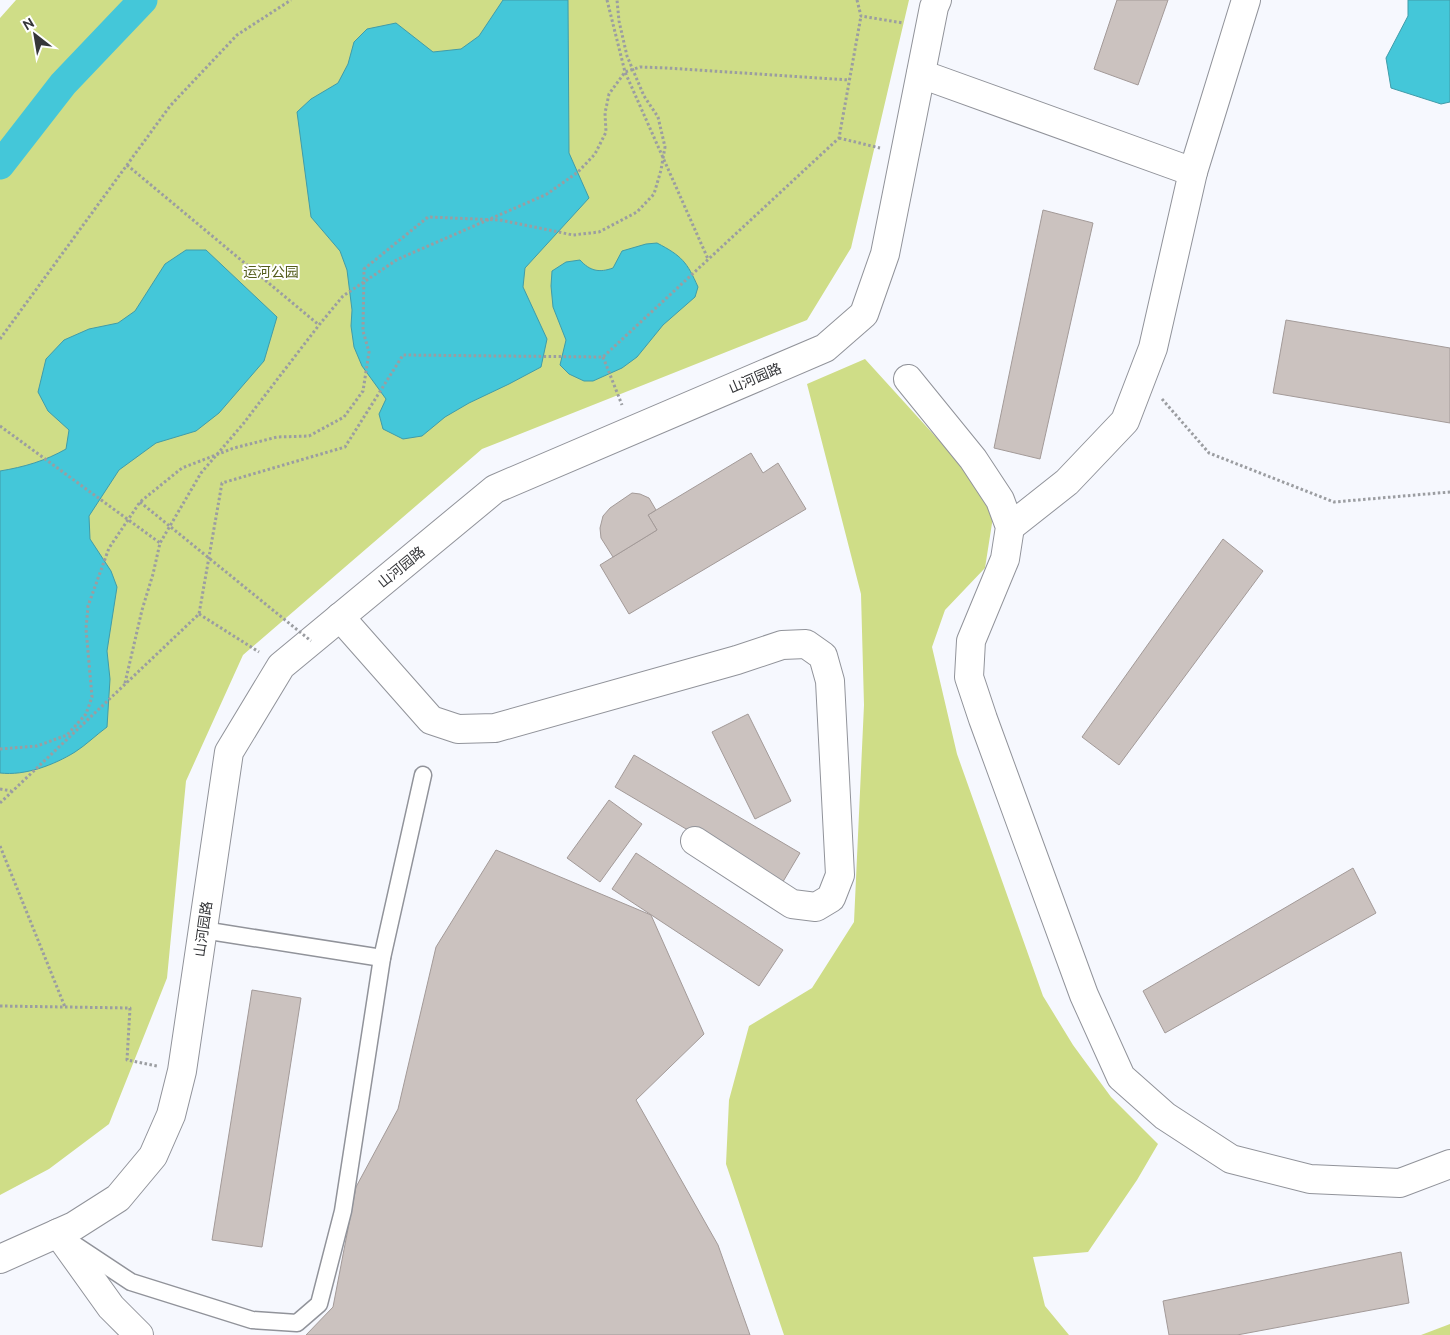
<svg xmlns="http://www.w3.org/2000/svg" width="1450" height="1335" font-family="Ubuntu,'Noto Sans SC',sans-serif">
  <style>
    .green { fill: #cfdd87 }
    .water { fill: #44c7d9; stroke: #409ca9 }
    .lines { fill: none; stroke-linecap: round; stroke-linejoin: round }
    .canal { stroke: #44c7d9; stroke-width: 29 }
    .building { fill: #cbc2bf; stroke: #a39a98 }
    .service-casing { stroke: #91939a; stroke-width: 19 }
    .minor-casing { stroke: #91939a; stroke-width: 30 }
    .tertiary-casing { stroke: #91939a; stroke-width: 30 }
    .path { stroke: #9b9da1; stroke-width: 3; stroke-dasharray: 2.5 2.5; stroke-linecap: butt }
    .service { stroke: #fff; stroke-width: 16 }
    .minor { stroke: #fff; stroke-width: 28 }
    .tertiary { stroke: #fff; stroke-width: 28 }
    .path-bridge { stroke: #9b9da1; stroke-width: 3; stroke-dasharray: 2.5 2.5; stroke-linecap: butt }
    .labels { text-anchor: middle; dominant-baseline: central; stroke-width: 4; stroke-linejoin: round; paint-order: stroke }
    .park-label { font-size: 14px; fill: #545d1d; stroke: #fff }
    .street-label { font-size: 14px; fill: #353639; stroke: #fff }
  </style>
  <rect width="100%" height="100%" fill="#f6f8fe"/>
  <g class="green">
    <path d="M16,0h893l-58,248 -44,72 -325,129 -239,206 -57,126 -19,197 -58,146 -60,45 -49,26v-1177z"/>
    <path d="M865,359l100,110 28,48 -8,51 -40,42 -13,37 25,107 86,242 30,49 38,52 47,47 -21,36 -49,72 -55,5 12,49 24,29h-285l-58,-171 3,-64 20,-74 63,-38 42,-66 10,-217 -3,-111 -54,-210z"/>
    <path d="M1450,1324v11h-29z"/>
  </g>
  <g class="water">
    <path d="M503,0h65l1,153 20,45 -64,70 -2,19 24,52 -6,28 -32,17 -40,19 -24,14 -23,19 -19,3 -20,-10 -4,-15 7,-15 -24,-33 -8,-19 -3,-21 1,-16 -5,-40 -7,-19 -29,-34 -14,-105 14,-13 27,-16 10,-19 6,-22 13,-13 29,-6 37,29 28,-3 18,-13z"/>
    <path d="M1408,0h42v102l-9,2 -50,-16 -5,-30 22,-42z"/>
    <path d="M657,243c25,13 30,19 41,44l-3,10 -32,28 -26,32 -15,11 -29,13h-9l-15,-7 -9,-9 6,-25 -13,-33 -2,-21 1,-15 14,-9 14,-2c10,11 19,13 33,8l9,-17 24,-7z"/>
    <path d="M186,250h20l71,67 -13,44 -45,52 -23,18 -40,12 -37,27 -30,46 1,23 21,32 6,16 -10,64 3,28 -3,48c-11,8 -21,18 -32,25 -21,13 -50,24 -75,21v-302c24,-4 45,-10 66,-22l3,-19 -21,-19 -10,-19 8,-33 18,-19 25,-11 29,-6 17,-12 30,-47z"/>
  </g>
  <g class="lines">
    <path class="canal" d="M0,165l63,-81 80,-84"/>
  </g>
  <g class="building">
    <path d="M1117,0h51l-30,85 -44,-16z"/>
    <path d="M1043,210l50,13 -53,236 -46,-11z"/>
    <path d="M1286,320l164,28v75l-177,-30z"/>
    <path d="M751,453l12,20 15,-10 28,46 -177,105 -29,-49 57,-35 -9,-15z"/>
    <path d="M632,493l8,1 9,4 7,12 -8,5 9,15 -44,27 -12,-19 -1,-10 3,-12 7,-8z"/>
    <path d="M1223,539l40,32 -144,194 -37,-28z"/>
    <path d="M748,714l43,87 -36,18 -43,-87z"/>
    <path d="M634,755l166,98 -19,32 -166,-98z"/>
    <path d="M609,800l33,24 -42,58 -33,-24z"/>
    <path d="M496,850l155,65 53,119 -68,66 82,145 32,90h-444l27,-28 23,-120 42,-78 38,-162z"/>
    <path d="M636,853l147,97 -24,36 -147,-97z"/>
    <path d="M1353,868l23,45 -211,120 -22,-42z"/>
    <path d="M252,990l49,8 -39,249 -50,-7z"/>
    <path d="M1401,1252l8,51 -172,32h-68l-6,-34z"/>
  </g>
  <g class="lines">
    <g class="service-casing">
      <g id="service">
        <path d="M203,930l179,28"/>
        <path d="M72,1243l59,39 121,38 45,3 22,-19 24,-93 39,-253 41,-183"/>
      </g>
    </g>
    <g class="minor-casing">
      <g id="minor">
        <path d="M921,74l272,98"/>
        <path d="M908,379l65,80 27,41 10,27 -5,32 -34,82 -2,36 14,42 101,276 37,82 44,39 66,43 79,20 90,4 50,-19"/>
        <path d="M1010,527l57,-45 58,-61 28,-73 40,-176 53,-172"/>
        <path d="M340,617l91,103 27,9 37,-1 242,-68 45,-15 24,-1 17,12 7,25 10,194 -9,23 -15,9 -24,-3 -97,-63"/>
        <path d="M58,1233l53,74 28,28"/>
      </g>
    </g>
    <g class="tertiary-casing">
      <path id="tertiary" d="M0,1259l74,-33 44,-28 35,-42 18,-41 11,-44 47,-319 52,-86 214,-177 330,-141 39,-34 21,-60 49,-247 3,-7"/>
    </g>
    <g class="path">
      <path d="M607,0l18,72 83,187"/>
      <path d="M857,0l4,16 42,7"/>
      <path d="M839,138l41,10"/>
      <path d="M127,165l192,160"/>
      <path d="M0,339l170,-233 67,-71 54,-35"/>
      <path d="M603,357l19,48"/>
      <path d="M1162,399l47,54 125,49 116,-10"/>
      <path d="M0,426l160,117"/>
      <path d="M199,614l60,38"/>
      <path d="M125,683l17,-73 11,-36 7,-31 41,-70 42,-49 76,-99 24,-29 55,-37 149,-65 31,-22 17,-18 11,-22 -1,-19 4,-19 16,-22 15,-5 27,1 182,12"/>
      <path d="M0,789l11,2"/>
      <path d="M0,803l199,-189 23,-131 123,-36 58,-92 200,2 236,-219 22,-122"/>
      <path d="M0,846l65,161"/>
      <path d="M0,1006l130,2 -3,52 30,6"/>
    </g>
    <use href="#service" class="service"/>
    <use href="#minor" class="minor"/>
    <use href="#tertiary" class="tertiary"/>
    <g class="path-bridge">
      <path d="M140,502l171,139"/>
      <path d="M0,749l37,-3 30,-11 19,-21 6,-17 -6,-68 2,-23 21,-58 31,-46 42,-34 52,-20 43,-11 32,-1 35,-19 19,-26 6,-39 -6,-21 1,-62 64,-52 72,3 73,15 26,-3 38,-20 17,-18 7,-24 4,-23 -7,-30 -14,-21 -17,-40 -8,-35 -2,-21"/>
    </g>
  </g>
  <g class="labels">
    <g class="park-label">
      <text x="271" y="272">运河公园</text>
    </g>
    <g class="street-label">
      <text transform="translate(755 378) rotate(-23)">山河园路</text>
      <text transform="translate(401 567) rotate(-39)">山河园路</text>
      <text transform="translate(203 929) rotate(-82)">山河园路</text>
    </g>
  </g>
  <g transform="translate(35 35) rotate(329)" stroke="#ffffff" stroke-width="4" paint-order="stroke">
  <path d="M0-4L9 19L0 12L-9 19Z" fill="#353639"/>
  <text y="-8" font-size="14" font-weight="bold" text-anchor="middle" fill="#353639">N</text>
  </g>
</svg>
